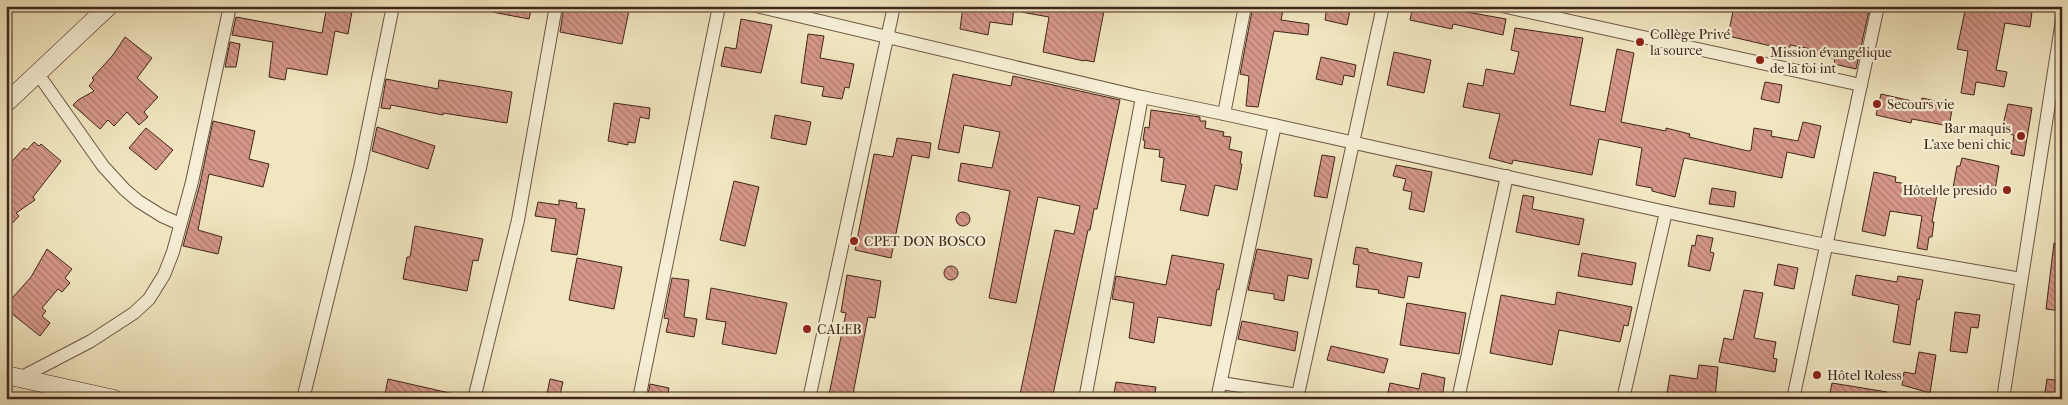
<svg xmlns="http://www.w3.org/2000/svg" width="2068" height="405" font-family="'IM FELL French Canon',serif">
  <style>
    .building { fill: url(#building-back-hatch); stroke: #40261a }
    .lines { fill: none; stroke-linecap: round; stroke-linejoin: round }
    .street-casing { stroke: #6c5644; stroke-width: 14 }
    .secondary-casing { stroke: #40261a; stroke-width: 19 }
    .street { stroke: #f6efd6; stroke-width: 12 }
    .secondary { stroke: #f6efd6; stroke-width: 18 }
    .poi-dot { fill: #8f2418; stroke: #f6efd6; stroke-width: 2 }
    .labels { text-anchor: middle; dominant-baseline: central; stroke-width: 4.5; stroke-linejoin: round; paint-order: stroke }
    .poi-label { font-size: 14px; fill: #40261a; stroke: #f6efd6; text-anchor: start }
  </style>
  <defs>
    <pattern id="building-back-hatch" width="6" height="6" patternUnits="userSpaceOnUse" patternTransform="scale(1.25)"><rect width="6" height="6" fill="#d59789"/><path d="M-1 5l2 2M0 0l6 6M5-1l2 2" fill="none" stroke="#ae7b6f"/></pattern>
  </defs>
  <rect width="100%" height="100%" fill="#f1e6c0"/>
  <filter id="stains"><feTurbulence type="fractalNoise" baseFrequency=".004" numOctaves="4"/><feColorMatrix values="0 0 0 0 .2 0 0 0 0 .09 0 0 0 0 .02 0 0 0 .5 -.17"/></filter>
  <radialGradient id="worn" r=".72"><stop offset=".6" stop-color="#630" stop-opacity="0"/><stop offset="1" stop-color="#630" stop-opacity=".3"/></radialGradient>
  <g class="building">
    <path d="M327,6h26l-5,28 -13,-3 -8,44 -40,-7 -2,12 -16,-3 4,-35 -41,-7 4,-18 86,16z"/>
    <path d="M493,6h39l-3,13 -37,-7z"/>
    <path d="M564,6h66l-8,38 -62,-12z"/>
    <path d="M963,6l51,2 -2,17 -22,-3 -2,13 -28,-6z"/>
    <path d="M1021,6h84l-11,56 -10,-2v1l-41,-9 6,-35 -28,-5z"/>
    <path d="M1253,6h31l-3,14 28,4 -1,11 -34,-4 -16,76 -12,-1 3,-30 -9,-2z"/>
    <path d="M1327,6h24l-4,19 -22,-5z"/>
    <path d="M1413,6h20l73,13 -3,16 -50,-11 -1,5 -42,-9z"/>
    <path d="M1734,6h136l-14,63 -22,-5 1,-5 -19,-4 1,-5 -27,-5 -1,9 -19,-4 1,-4 -43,-10z"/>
    <path d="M1966,6h34l32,6 -2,15 -25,-4 -9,47 11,2 -3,15 -28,-5 -2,13 -13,-2 7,-42 -11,-2z"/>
    <path d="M741,19l31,6 -11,48 -40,-7 4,-19 11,2z"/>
    <path d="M1515,28l68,10 -13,67 35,7 12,-63 17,4 -13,69 45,9v-3l24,6 -1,3 59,14 3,-1 3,-22 18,3 -1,5 27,5 5,-19 18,4 -7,32 -27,-6 -5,26 -98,-20 -9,39 -23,-6v-3l-16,-3 6,-37 -43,-9 -7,36 -79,-15 -1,4 -23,-6 11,-44 -37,-7 5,-24 15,3 3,-17 28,5 5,-22 -8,-2z"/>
    <path d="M808,34l16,2 -4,22 34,6 -5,24 -4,-1 -3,12 -20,-3 2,-9 -23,-4z"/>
    <path d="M125,37l27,21 -15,20 21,19 -14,15 4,5 -9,8 -12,-13 -13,14 -6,-6 -8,9 -27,-24 5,-5 16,-9 -5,-5 5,-6 -2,-2 21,-23z"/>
    <path d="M230,42l10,2 -4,23h-11z"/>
    <path d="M1394,52l37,8 -7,33 -37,-8z"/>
    <path d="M1321,57l35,8 -2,12 -10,-2 -2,10 -26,-6z"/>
    <path d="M953,74l58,12 2,-10 107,24 -23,109h-3l-4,21h-2l-36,169h-33l36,-169 19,4 6,-28 -42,-9 -22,106 -27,-5 21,-107 -52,-10 3,-18 31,5 8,-36 -36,-7 -5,28 -21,-4z"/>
    <path d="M386,79l52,10 1,-9 73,12 -5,31 -64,-10v2l-52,-10 -1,4 -9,-1z"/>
    <path d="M1765,82l17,3 -3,18 -18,-4z"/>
    <path d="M1881,94l40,9 1,-5 31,7 -4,21 -37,-7 -1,4 -35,-8z"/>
    <path d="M614,103l36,5 -1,11 -9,-2 -5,26 -7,-1v3l-20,-4z"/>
    <path d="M2008,104l24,4 -8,48 -13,-2 3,-19 -13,-2z"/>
    <path d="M1151,110l49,7v4h6l-1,7 19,4 -1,4 8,1 -2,12 13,3 -2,12h2l-5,26 -22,-5 -7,31 -28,-6 6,-25 -25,-4 3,-23 -5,-1 1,-7 -16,-2 1,-7 -2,-1 2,-13 4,1z"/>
    <path d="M775,115l36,7 -5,23 -35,-7z"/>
    <path d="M213,121l42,10 -6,28 20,5 -6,23 -54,-13 -11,56 24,7 -4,17 -35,-8 17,-62z"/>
    <path d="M377,127l58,19 -7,23 -56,-18z"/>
    <path d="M146,128l27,22 -17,20 -27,-22z"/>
    <path d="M897,138l34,5 -2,15 -17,-3 -21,103 -36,-8 19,-96 19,3z"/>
    <path d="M34,142l5,4 2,-2 20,17 -28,36 2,3 -19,13 3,3 -13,14v-62l18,-20 3,2z"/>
    <path d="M1322,155l13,2 -8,41 -13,-2z"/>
    <path d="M1962,158l37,8 -5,30 -41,-8 4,-22h3z"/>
    <path d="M1396,165l36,7 -8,40 -15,-3 3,-17 -9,-2 3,-11 -13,-3z"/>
    <path d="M1874,172l22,5 -1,5 43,7 -6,33h2l-2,15h-3l-2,13 -10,-2 5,-32 -32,-5 -5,25 -23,-5z"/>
    <path d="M734,181l25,6 -14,59 -25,-6z"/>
    <path d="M1712,188l24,4 -2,15 -25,-3z"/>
    <path d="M1523,195l11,2 -2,12 52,10 -5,26 -63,-13z"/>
    <path d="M559,200l18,3 -1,5 9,1 -8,46 -26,-4 5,-32 -21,-3 3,-14 21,3z"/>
    <circle cx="963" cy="219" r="7"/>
    <path d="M415,226l68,13 -5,22 -5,-1 -6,31 -64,-12 4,-22h3z"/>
    <path d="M1697,235l16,3 -3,14 4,1 -4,18 -22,-5 4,-21 3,1z"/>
    <path d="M2054,243l8,1v67l-16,-2z"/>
    <path d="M1356,247l12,2v3l54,11 -3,15 -11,-2 -4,22 -26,-5 1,-3 -23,-3 3,-22 -6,-1z"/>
    <path d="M47,249l25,20 -7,9 5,5 -8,9 -4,-3 -16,19 4,3 -4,5 8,7 -10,13 -34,-27v-4l25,-28z"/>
    <path d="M1257,249l55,10 -4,20 -20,-4 -4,26 -10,-2v-5l-26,-4z"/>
    <path d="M1582,253l54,10 -4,22 -54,-9z"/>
    <path d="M1172,255l52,9 -5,26 -2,-1 -6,37 -53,-9 -4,26 -25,-5 5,-35 -22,-4 4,-23 50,9z"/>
    <path d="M577,258l45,9 -8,42 -45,-9z"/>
    <path d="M1778,264l20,4 -4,21 -20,-4z"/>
    <circle cx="951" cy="273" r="7"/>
    <path d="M847,275l34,6 -6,37 -7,-1 -16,82h-24l18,-86 -5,-1z"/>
    <path d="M1856,275l41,7 1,-6 25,4 -4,20 -2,-1 -7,46 -17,-3 6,-37 -47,-10z"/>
    <path d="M672,278l17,2 -5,37 13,2 -3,18 -28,-5 3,-13 -5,-1z"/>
    <path d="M711,288l76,15 -11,51 -54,-10 4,-22 -20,-3z"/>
    <path d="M1744,290l19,3 -9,45 22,4 -3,16 4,1 -2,13 -56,-10 5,-24 9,2z"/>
    <path d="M1557,292l75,15 -4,19 -4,-1 -4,17 -61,-12 -7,35 -62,-12 11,-58 54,10z"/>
    <path d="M1407,303l59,10 -7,41 -59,-9z"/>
    <path d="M1955,312l25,3 -2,13 -7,-1 -4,26 -17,-2z"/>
    <path d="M1242,321l56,11 -3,19 -57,-12z"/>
    <path d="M1331,346l57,13 -4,14 -57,-13z"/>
    <path d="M1919,352l17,3 -6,38 -28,-8 2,-13 11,2z"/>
    <path d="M1699,365l19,2 -3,32h-23l-14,-3 -1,3h-11l4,-24 27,4z"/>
    <path d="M1422,373l23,5 -3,21h-45l-10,-2 3,-14 29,6z"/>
    <path d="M388,379l66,15v5h-70z"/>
    <path d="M550,379l13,3 -4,17h-13z"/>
    <path d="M2047,379l15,2v18h-18z"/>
    <path d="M1116,382l40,5 -2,12h-41z"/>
    <path d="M1832,383l55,9 -1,7 -57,-1z"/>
    <path d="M650,384l19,4 -2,11h-20z"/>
  </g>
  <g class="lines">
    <g class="street-casing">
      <g id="street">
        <path d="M756,6l386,91 82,17 442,98 160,33 195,34"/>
        <path d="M1502,6l359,79"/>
        <path d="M38,74l65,92 21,23 14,12 24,15 18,8"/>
        <path d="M1224,114l21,-108"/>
        <path d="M20,378l71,-37 43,-28 15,-14 15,-24 9,-23 19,-70 38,-176"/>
        <path d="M1221,383l77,12"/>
        <path d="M303,399l57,-231 33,-162"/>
        <path d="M474,399l44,-179 38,-214"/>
        <path d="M639,399l80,-393"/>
        <path d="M809,399l85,-393"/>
        <path d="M1085,399l57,-302"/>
        <path d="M1217,399l58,-274"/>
        <path d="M1297,399l86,-393"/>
        <path d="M1458,399l49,-223"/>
        <path d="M1623,399l43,-187"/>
        <path d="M1793,399l85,-393"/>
        <path d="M2003,399l59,-379"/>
      </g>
    </g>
    <g class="secondary-casing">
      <g id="secondary">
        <path d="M6,103l103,-97"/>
        <path d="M6,375l108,24"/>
      </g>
    </g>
    <use href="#street" class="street"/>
    <use href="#secondary" class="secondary"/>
  </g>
  <g class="poi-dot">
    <circle cx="1640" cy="42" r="5"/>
    <circle cx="1760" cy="60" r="5"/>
    <circle cx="1877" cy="104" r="5"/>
    <circle cx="2021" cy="136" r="5"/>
    <circle cx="2007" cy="190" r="5"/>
    <circle cx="854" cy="241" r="5"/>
    <circle cx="807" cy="329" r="5"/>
    <circle cx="1817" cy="375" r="5"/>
  </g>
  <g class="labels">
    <g class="poi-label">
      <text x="1650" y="34">Collège Privé<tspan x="1650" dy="16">la source</tspan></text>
      <text x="1770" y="52">Mission évangélique<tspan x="1770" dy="16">de la foi int</tspan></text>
      <text x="1887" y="104">Secours vie</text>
      <text x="2011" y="128" text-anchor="end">Bar maquis<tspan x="2011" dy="16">L'axe beni chic</tspan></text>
      <text x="1997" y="190" text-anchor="end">Hôtel le presido</text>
      <text x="864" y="241">CPET DON BOSCO</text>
      <text x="817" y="329">CALEB</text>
      <text x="1827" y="375">Hôtel Roless</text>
    </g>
  </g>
  <rect width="2068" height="405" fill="none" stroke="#f1e6c0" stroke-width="25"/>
  <rect x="8" y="8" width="2053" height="390" fill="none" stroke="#40261a" stroke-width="2.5"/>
  <rect x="12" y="12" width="2043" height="380" fill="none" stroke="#40261a"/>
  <rect width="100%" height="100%" filter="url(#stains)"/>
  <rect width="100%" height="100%" fill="url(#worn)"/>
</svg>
